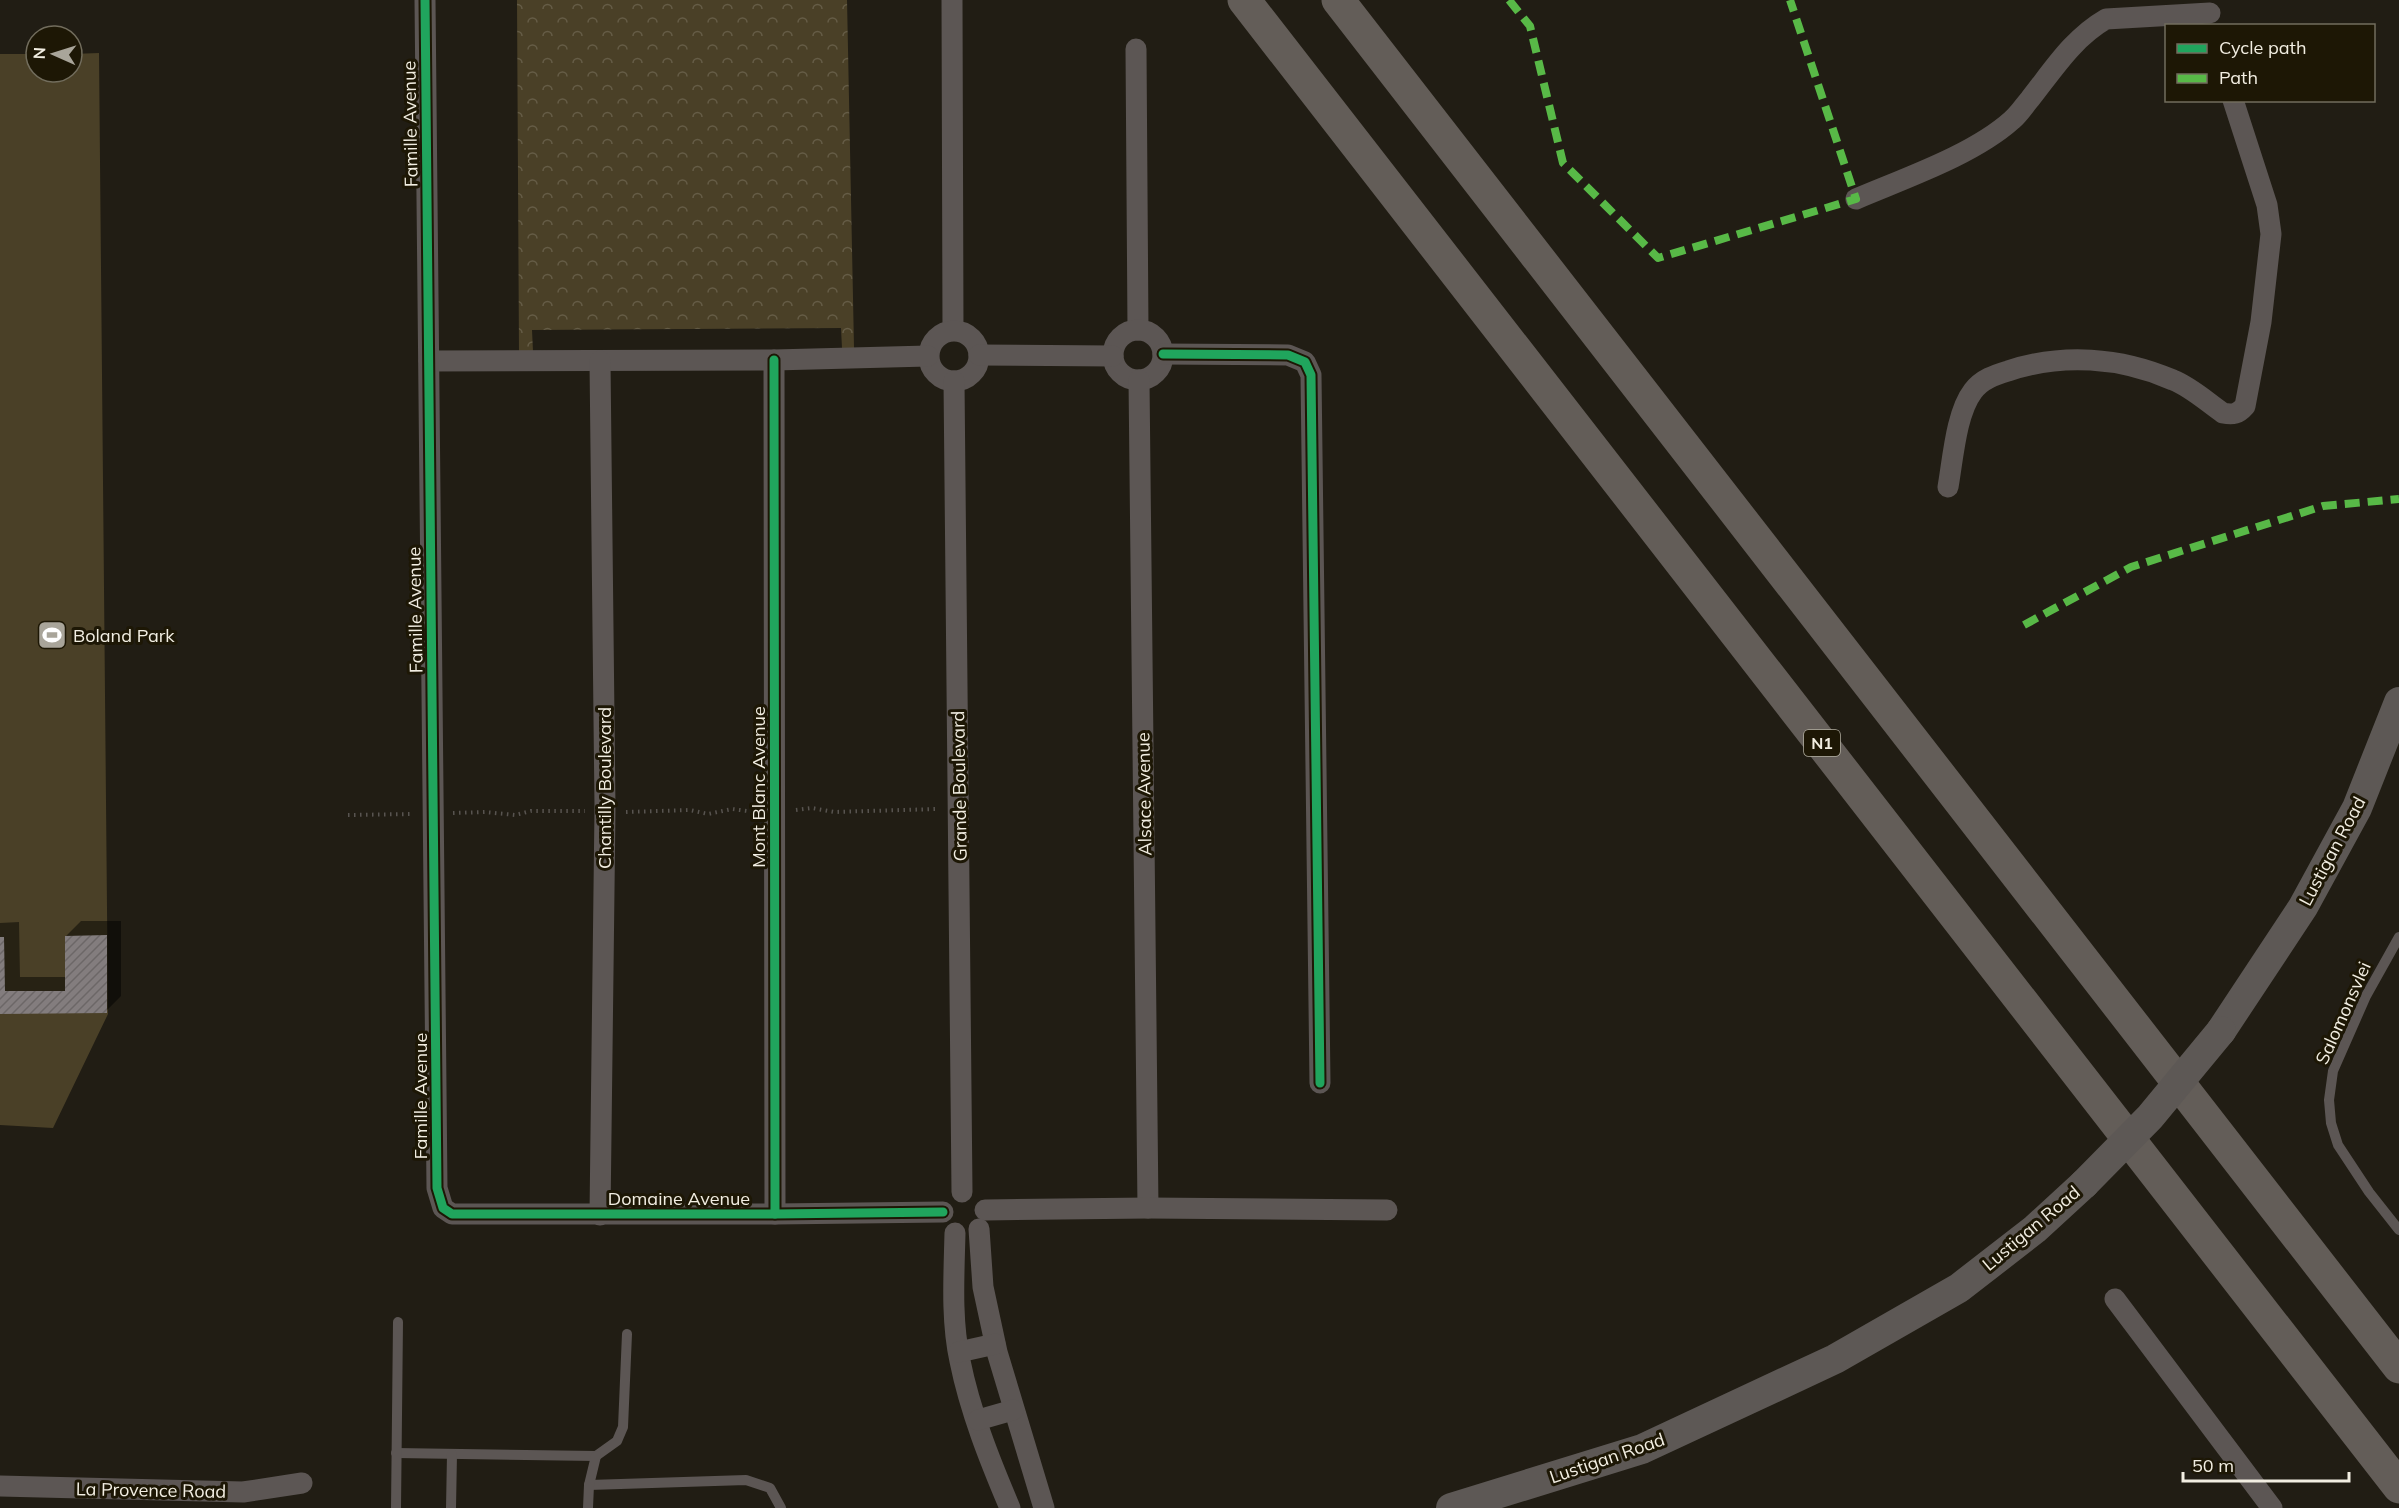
<svg xmlns="http://www.w3.org/2000/svg" width="2399" height="1508" font-family="Mulish,sans-serif">
  <style>
    .forest { fill: url(#forest-crowns) }
    .pitch { fill: #4a4027 }
    .shadow { fill: #0007 }
    .building { fill: url(#building-hatch) }
    .lines { fill: none; stroke-linecap: round; stroke-linejoin: round }
    .path { stroke: #585450; stroke-width: 4; stroke-dasharray: 1.5 4.5; stroke-linecap: butt }
    .lane { stroke: #5c5654; stroke-width: 10 }
    .street { stroke: #5c5654; stroke-width: 21 }
    .secondary { stroke: #5d5855; stroke-width: 30 }
    .highway { stroke: #635d58; stroke-width: 33 }
    .secondary-bridge { stroke: #5d5855; stroke-width: 30 }
    .quiet { stroke: #58b947; stroke-width: 8; stroke-dasharray: 15 8; stroke-linecap: butt }
    .cycleway-casing { stroke: #1d1705; stroke-width: 13 }
    .cycleway { stroke: #20a55d; stroke-width: 9 }
    .labels { text-anchor: middle; dominant-baseline: central; stroke-width: 6; stroke-linejoin: round; paint-order: stroke }
    .shield { fill: #1d1705; stroke: #b2aea0; stroke-width: 1.5 }
    .shield-label { font-size: 16px; font-weight: bold; fill: #f2eee2 }
    .street-label { font-size: 18px; fill: #f2eee2; stroke: #1d1705 }
    .poi-label { font-size: 18px; fill: #f2eee2; stroke: #1d1705; text-anchor: start }
  </style>
  <defs>
    <pattern id="forest-crowns" width="20" height="18" patternUnits="userSpaceOnUse" patternTransform="scale(1.5)"><rect width="20" height="18" fill="#4a4027"/><path d="M2 6a3 3 0 1 1 6 0M12 15a3 3 0 1 1 6 0" fill="none" stroke="#655c46"/></pattern>
    <pattern id="building-hatch" width="6" height="6" patternUnits="userSpaceOnUse" patternTransform="scale(1.5)"><rect width="6" height="6" fill="#837d7e"/><path d="M-1 1l2-2M0 6l6-6M5 7l2-2" fill="none" stroke="#6c6767"/></pattern>
  </defs>
  <rect width="100%" height="100%" fill="#211d14"/>
  <path class="forest" d="M517,0h330l7,348h-12l-1,-20 -309,2 1,22h-14z"/>
  <path class="pitch" d="M99,53l9,961 -55,114 -53,-3v-1071h36v18h36v-18z"/>
  <path class="shadow" d="M81,921h40v75l-15,15 -106,1v-89l19,-1 1,55h46v-41z"/>
  <path class="building" d="M107,935v78l-107,1v-77h4l1,54h60v-55z"/>
  <g class="lines">
    <g class="path">
      <path d="M796,810l16,-2 22,4 103,-3"/>
      <path d="M626,812l64,-2 18,4 24,-5 23,3"/>
      <path d="M453,813l32,-1 30,3 16,-4h54"/>
      <path d="M348,815l65,-1"/>
    </g>
    <g class="lane">
      <path d="M2399,937l-33,59 -33,75 -4,29 2,23 7,22 31,47 30,38"/>
      <path d="M396,1453l200,3 21,-15 6,-14 4,-93"/>
      <path d="M589,1485l157,-5 24,8 11,20"/>
      <path d="M396,1508l2,-186"/>
      <path d="M451,1508l1,-54"/>
      <path d="M588,1508l1,-23 7,-29"/>
    </g>
    <g class="street">
      <path d="M425,0l12,1188 6,20 9,6h323l168,-2"/>
      <path d="M952,0l1,330"/>
      <path d="M1136,49l2,281"/>
      <path d="M1856,199c49,-21 117,-44 156,-79 7,-6 12,-14 18,-21 23,-29 43,-61 76,-80l104,-6"/>
      <circle cx="1138" cy="355" r="25"/>
      <circle cx="954" cy="356" r="25"/>
      <path d="M1163,354l125,1 17,7 6,13 9,708"/>
      <path d="M979,355l134,1"/>
      <path d="M774,360l1,854"/>
      <path d="M429,361l345,-1 154,-4"/>
      <path d="M600,361l5,447 -5,407"/>
      <path d="M1139,380l9,828"/>
      <path d="M954,381l8,811"/>
      <path d="M1948,487c5,-28 8,-74 25,-96 9,-12 22,-16 35,-20 54,-18 112,-14 165,9 18,7 34,22 50,33 10,2 15,1 22,-7l16,-84 10,-88 -4,-29 -34,-105"/>
      <path d="M985,1210l163,-2 239,2"/>
      <path d="M979,1229l4,58 14,65 47,156"/>
      <path d="M955,1233c-1,42 -4,87 5,128 10,50 30,100 50,147"/>
      <path d="M2115,1299l157,209"/>
      <path d="M959,1352l36,-8"/>
      <path d="M978,1420l35,-10"/>
      <path d="M0,1486l243,6 59,-9"/>
    </g>
    <g class="secondary">
      <path d="M2221,1031l82,-124 54,-99 42,-106"/>
      <path d="M1451,1508l191,-59 193,-90 124,-71 76,-59 49,-45"/>
    </g>
    <g class="highway">
      <path d="M1244,0l1155,1487"/>
      <path d="M1338,0l1061,1367"/>
    </g>
    <path class="secondary-bridge" d="M2084,1184l66,-67 71,-86"/>
    <g class="quiet">
      <path d="M1509,0l21,26 33,137 95,95 198,-59 -66,-199"/>
      <path d="M2024,625l107,-58 192,-61 76,-7"/>
    </g>
    <g class="cycleway-casing">
      <g id="cycleway">
        <path d="M425,0l12,1188 6,20 9,6h323l168,-2"/>
        <path d="M1163,354l125,1 17,7 6,13 9,708"/>
        <path d="M774,360l1,854"/>
      </g>
    </g>
    <use href="#cycleway" class="cycleway"/>
  </g>
  <defs>
    <g id="stadium-square" transform="scale(1.5)"><rect x="-9" y="-9" width="18" height="18" rx="4" fill="#a9a59a" stroke="#1d1705"/><path d="M0-5a6.5 5 0 1 0 0 10a6.5 5 0 1 0 0-10ZM-3.5-1.8h7v3.6h-7Z" fill="#fff"/></g>
  </defs>
  <g fill-rule="evenodd">
    <use href="#stadium-square" x="52" y="635"/>
  </g>
  <g class="labels">
    <rect class="shield" x="1804" y="730" width="36" height="26" rx="4.5"/>
    <g class="shield-label">
      <text x="1822" y="743">N1</text>
    </g>
    <g class="street-label">
      <text transform="translate(410 124) rotate(-91)">Famille Avenue</text>
      <text transform="translate(415 610) rotate(-91)">Famille Avenue</text>
      <text transform="translate(959 786) rotate(-91)">Grande Boulevard</text>
      <text transform="translate(758 787) rotate(-90)">Mont Blanc Avenue</text>
      <text transform="translate(604 788) rotate(-90)">Chantilly Boulevard</text>
      <text transform="translate(1144 794) rotate(-91)">Alsace Avenue</text>
      <text transform="translate(2332 851) rotate(-62)">Lustigan Road</text>
      <text transform="translate(2343 1013) rotate(-66)">Salomonsvlei</text>
      <text transform="translate(420 1096) rotate(-90)">Famille Avenue</text>
      <text x="679" y="1198">Domaine Avenue</text>
      <text transform="translate(2031 1228) rotate(-40)">Lustigan Road</text>
      <text transform="translate(1607 1458) rotate(-19)">Lustigan Road</text>
      <text transform="translate(151 1490) rotate(1)">La Provence Road</text>
    </g>
    <g class="poi-label">
      <text x="73" y="635">Boland Park</text>
    </g>
  </g>
  <rect x="2165" y="24" width="210" height="78" fill="#1d1705" stroke="#726d5d" stroke-width="1.5"/>
  <rect x="2177" y="44" width="30" height="9" fill="#20a55d" stroke="#726d5d" stroke-width="1.5"/>
  <text x="2219" y="54" font-size="18" fill="#f2eee2">Cycle path</text>
  <rect x="2177" y="74" width="30" height="9" fill="#58b947" stroke="#726d5d" stroke-width="1.5"/>
  <text x="2219" y="84" font-size="18" fill="#f2eee2">Path</text>
  <g transform="translate(54 54) rotate(273)"><circle r="28" fill="#1d1705" stroke="#726d5d" stroke-width="1.5"/>
  <path d="M0-4.5L10 22L0 15L-10 22Z" fill="#a9a59a"/>
  <text y="-9" font-size="16" font-weight="bold" text-anchor="middle" fill="#f2eee2">N</text>
  </g>
  <path d="M2183 1472v9h166v-9" fill="none" stroke="#f2eee2" stroke-width="3"/>
  <text x="2192" y="1472" font-size="18" fill="#f2eee2" stroke="#1d1705" stroke-width="4.5" paint-order="stroke">50 m</text>
</svg>
